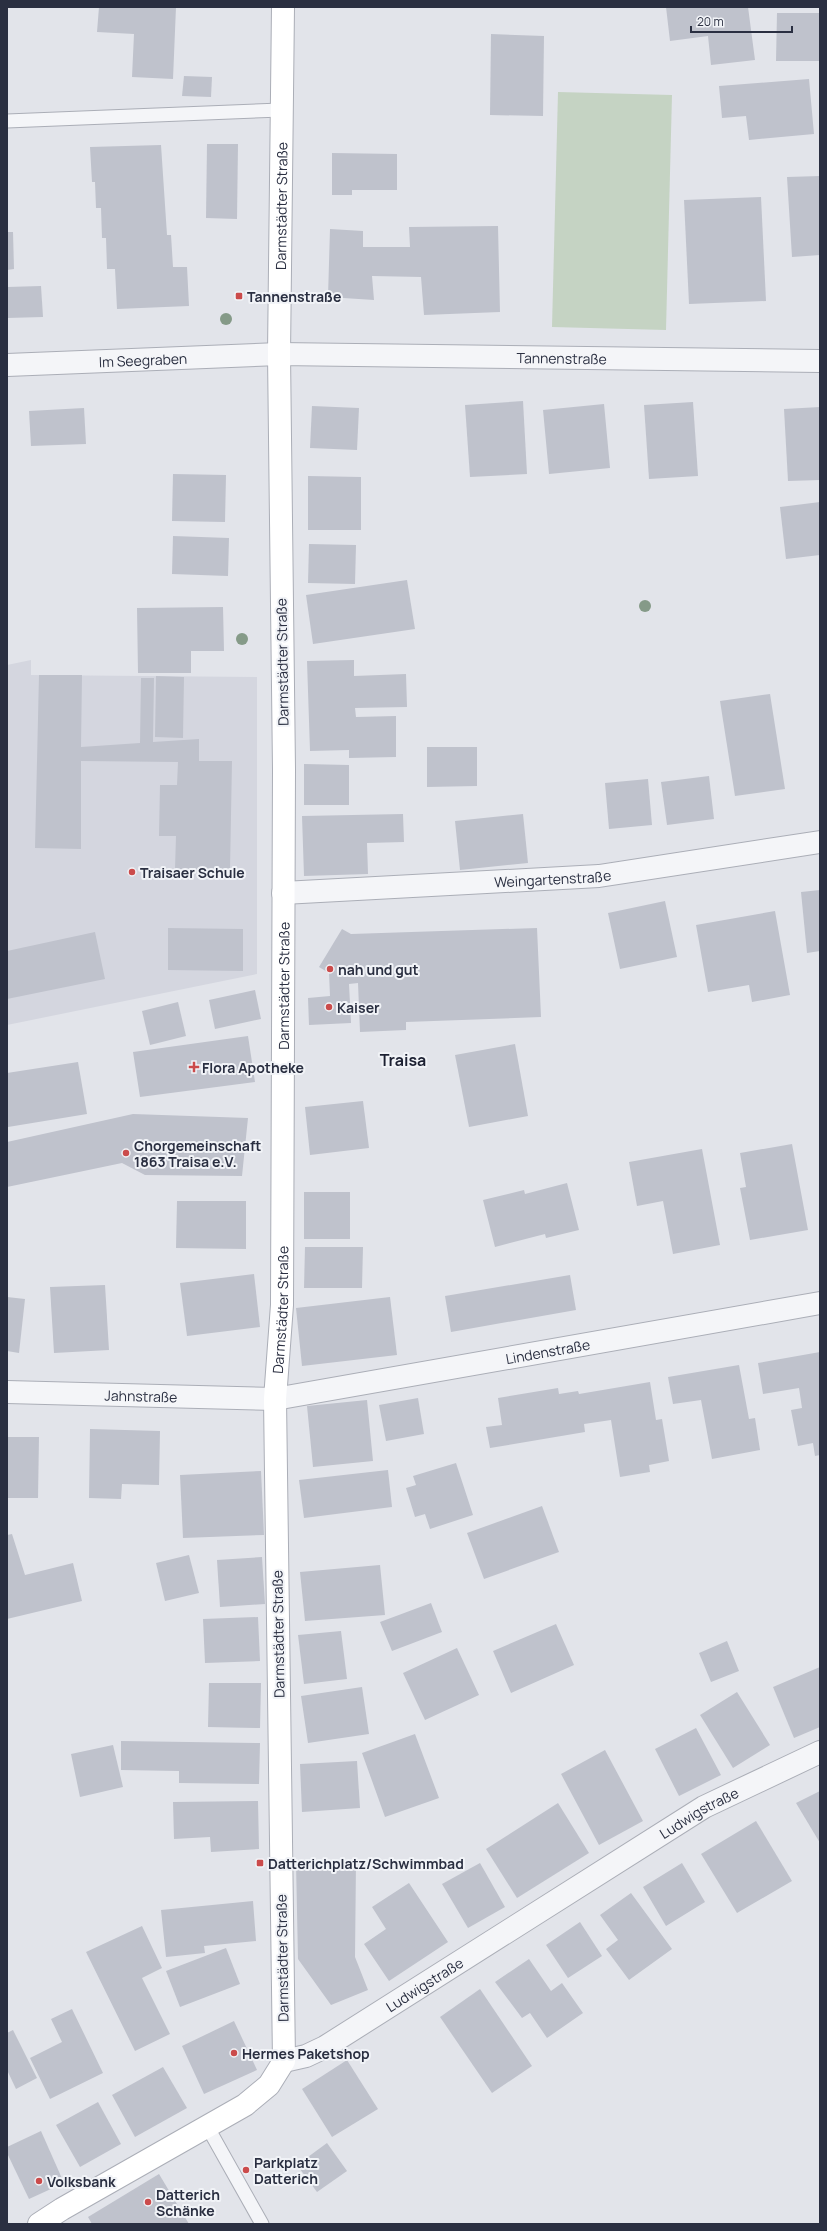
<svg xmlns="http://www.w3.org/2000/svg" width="827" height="2231" font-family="Manrope,sans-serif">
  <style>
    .built { fill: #d4d6df }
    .green { fill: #c5d3c3 }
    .building { fill: #bfc2cc }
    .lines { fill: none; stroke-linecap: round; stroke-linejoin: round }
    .lane-casing { stroke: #abaeb7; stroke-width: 15 }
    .street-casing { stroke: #abaeb7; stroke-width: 24 }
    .secondary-casing { stroke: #abaeb7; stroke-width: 24 }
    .lane { stroke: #f4f5f8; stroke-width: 13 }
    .street { stroke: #f4f5f8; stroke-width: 22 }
    .secondary { stroke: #fff; stroke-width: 22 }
    .tree { fill: #859a88 }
    .poi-dot { fill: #cb4b4b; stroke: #f1f3f7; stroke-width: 1.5 }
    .labels { text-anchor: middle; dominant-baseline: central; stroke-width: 4; stroke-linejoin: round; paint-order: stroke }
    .street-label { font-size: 14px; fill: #2a2f41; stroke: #f1f3f7 }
    .poi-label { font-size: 14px; font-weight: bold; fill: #2a2f41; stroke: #f1f3f7; text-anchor: start }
    .quarter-label { font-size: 16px; font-weight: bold; fill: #1c2032; stroke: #f1f3f7 }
  </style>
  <rect width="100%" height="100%" fill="#e2e4ea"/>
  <path class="built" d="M31,660v15l226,2v297l-250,51v-360z"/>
  <path class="green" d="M558,92l114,3 -6,235 -114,-3z"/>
  <g class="building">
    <path d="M99,7h77l-3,72 -41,-2 2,-43 -37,-2z"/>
    <path d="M666,7h82l7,53 -44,5 -3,-29 -38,5z"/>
    <path d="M777,13h43v48h-44z"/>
    <path d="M491,34l53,2 -1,80 -53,-1z"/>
    <path d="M184,76l28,1 -1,20 -29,-1z"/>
    <path d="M809,79l5,55 -65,6 -3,-24 -24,2 -3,-32z"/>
    <path d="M207,144h31l-1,75 -31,-1z"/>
    <path d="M161,145l6,90h4l2,32h14l2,39 -72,3 -2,-40h-8l-1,-31h-4l-1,-30h-5l-1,-26h-3l-2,-35z"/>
    <path d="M332,153l65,1v36h-45v5h-20z"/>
    <path d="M820,176v79l-28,2 -5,-80z"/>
    <path d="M761,197l5,104 -77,3 -5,-104z"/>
    <path d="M498,226l2,86 -76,3 -3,-38 -49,-1 2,24 -46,-3 2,-68 33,2v16h47l-1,-20z"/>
    <path d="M7,232h6l1,37 -7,1z"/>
    <path d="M41,286l2,31 -36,1v-31z"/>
    <path d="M523,401l4,73 -57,3 -5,-72z"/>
    <path d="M693,402l5,74 -49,3 -5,-74z"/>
    <path d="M604,404l6,64 -61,6 -6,-64z"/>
    <path d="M312,406l47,2 -2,42 -47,-2z"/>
    <path d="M820,407v73l-32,1 -4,-72z"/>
    <path d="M84,408l2,36 -55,2 -2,-35z"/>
    <path d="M173,474l53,1 -1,47 -53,-1z"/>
    <path d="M308,476l53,1v53h-53z"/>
    <path d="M820,502v53l-34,4 -6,-52z"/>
    <path d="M173,536l56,2 -1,38 -56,-2z"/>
    <path d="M309,544l47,1 -1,39 -47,-1z"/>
    <path d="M407,580l8,49 -102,15 -7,-49z"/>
    <path d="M223,607l1,44h-33v22h-53l-1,-65z"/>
    <path d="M354,660v16l52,-2 1,33 -52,1 1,9 40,-1v41l-47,1v-8l-39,1 -3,-90z"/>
    <path d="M39,675h43l-1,72 59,-4 1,-65h13l-1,64 46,-3v22h33l-2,109 -55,-1 1,-33h-17l1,-51h17l1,-23 -97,-1v88l-46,-1z"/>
    <path d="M156,676l28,1 -1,61 -28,-1z"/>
    <path d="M770,694l15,95 -50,7 -15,-95z"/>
    <path d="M427,747h50v39l-50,1z"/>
    <path d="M304,764l45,1v40h-45z"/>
    <path d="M709,776l5,43 -47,6 -6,-43z"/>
    <path d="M648,779l4,46 -43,4 -4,-46z"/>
    <path d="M403,814l1,28 -37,1 1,31 -64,2 -2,-60z"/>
    <path d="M523,814l5,49 -68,7 -5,-49z"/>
    <path d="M820,890v61l-13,2 -6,-61z"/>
    <path d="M665,901l12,56 -57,12 -12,-56z"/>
    <path d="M775,911l15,84 -38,7 -3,-17 -41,7 -12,-67z"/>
    <path d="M168,928l75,1v42l-75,-1z"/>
    <path d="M537,928l4,89 -135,5v8l-46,2 -2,-49 -9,1 2,39 -42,2 -1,-27 22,-2 -1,-23 -10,-6 23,-38 9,5z"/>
    <path d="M95,932l10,47 -98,20v-48z"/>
    <path d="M255,990l6,29 -46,10 -6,-29z"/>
    <path d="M178,1002l8,34 -36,9 -8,-34z"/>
    <path d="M248,1036l7,46 -115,15 -7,-45z"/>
    <path d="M515,1044l13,72 -59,11 -14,-72z"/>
    <path d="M78,1062l9,52 -79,13 -1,-54z"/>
    <path d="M363,1101l6,47 -59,7 -5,-48z"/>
    <path d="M133,1114l115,4 -6,58 -97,-1 -23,-12 -115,24v-45z"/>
    <path d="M792,1144l16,86 -58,10 -10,-52 6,-1 -6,-34z"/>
    <path d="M702,1149l18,96 -47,9 -10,-53 -26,5 -8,-44z"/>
    <path d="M567,1183l12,47 -33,8 -1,-4 -50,13 -12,-47 41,-10 1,4z"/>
    <rect x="304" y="1192" width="46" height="47"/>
    <path d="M177,1201h69v48l-70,-1z"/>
    <path d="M305,1247h58l-1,41h-58z"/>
    <path d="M254,1274l6,53 -73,9 -7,-53z"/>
    <path d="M570,1275l6,35 -125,22 -6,-36z"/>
    <path d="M105,1285l4,65 -55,3 -4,-66z"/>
    <path d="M7,1297l18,2 -6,54 -12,-2z"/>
    <path d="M390,1297l7,58 -95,11 -6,-58z"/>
    <path d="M820,1352v103l-5,1 -2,-13 -15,3 -7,-36 11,-2 -3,-20 -36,6 -5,-31z"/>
    <path d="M739,1365l10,54 6,-1 5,32 -48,9 -11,-59 -28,4 -5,-27z"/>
    <path d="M650,1382l6,38 6,-1 7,42 -20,4 1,7 -30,5 -9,-57 -27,4 1,8 -95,16 -4,-21 16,-2 -4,-27 60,-10 1,6 19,-3 1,3z"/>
    <path d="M418,1398l6,36 -38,7 -7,-36z"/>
    <path d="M367,1400l6,61 -60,6 -6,-61z"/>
    <path d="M90,1429l70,2 -1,54 -37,-1 -1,15 -32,-1z"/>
    <path d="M7,1437h32l-1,61h-31z"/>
    <path d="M456,1463l17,52 -43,14 -5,-15 -10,3 -9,-29 10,-3 -3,-9z"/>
    <path d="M388,1470l4,37 -88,11 -5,-38z"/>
    <path d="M261,1471l3,64 -81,3 -3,-63z"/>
    <path d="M542,1506l17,46 -75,27 -17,-46z"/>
    <path d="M12,1534l13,41 48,-12 9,38 -75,18v-84z"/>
    <path d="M189,1555l10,38 -34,8 -9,-38z"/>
    <path d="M262,1557l3,47 -45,3 -3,-47z"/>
    <path d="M380,1565l5,50 -80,6 -5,-49z"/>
    <path d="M431,1603l11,29 -50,19 -12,-29z"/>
    <path d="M258,1617l2,44 -55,2 -2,-44z"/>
    <path d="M556,1624l18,41 -63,28 -18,-42z"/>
    <path d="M341,1631l6,48 -43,5 -6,-49z"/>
    <path d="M727,1641l12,30 -28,11 -12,-29z"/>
    <path d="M457,1648l22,47 -54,25 -22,-47z"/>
    <path d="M820,1667v60l-26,11 -21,-51z"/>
    <path d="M209,1683h52l-1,45 -52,-1z"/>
    <path d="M362,1687l7,47 -61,9 -7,-47z"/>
    <path d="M737,1692l33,53 -37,23 -33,-53z"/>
    <path d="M696,1728l25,47 -42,21 -24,-47z"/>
    <path d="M415,1734l24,64 -54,19 -23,-64z"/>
    <path d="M121,1741l139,2 -1,41 -80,-1v-12l-58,-1z"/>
    <path d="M113,1745l10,42 -43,10 -9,-43z"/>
    <path d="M605,1750l38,71 -44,24 -38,-71z"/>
    <path d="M357,1761l3,47 -58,4 -2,-48z"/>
    <path d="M820,1791v52l-24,-40z"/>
    <path d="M258,1801l1,48 -48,3 -1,-15 -36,2 -1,-37z"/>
    <path d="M558,1803l31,50 -72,45 -31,-49z"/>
    <path d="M756,1821l36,60 -55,32 -36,-59z"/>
    <path d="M356,1861l-1,96 13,33 -37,15 -33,-46 -2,-96z"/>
    <path d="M480,1863l25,44 -37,21 -26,-44z"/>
    <path d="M682,1863l23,39 -39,24 -23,-39z"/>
    <path d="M409,1883l39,59 -59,39 -25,-37 22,-15 -14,-22z"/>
    <path d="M631,1893l41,56 -43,31 -23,-31 12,-9 -18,-25z"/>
    <path d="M253,1901l3,40 -52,5 1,7 -39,4 -5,-47z"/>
    <path d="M580,1922l22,34 -34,22 -22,-33z"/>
    <path d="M142,1926l20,42 -20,10 28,56 -35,17 -49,-99z"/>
    <path d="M226,1948l14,36 -60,23 -14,-36z"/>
    <path d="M529,1959l22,32 11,-8 21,30 -36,25 -17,-25 -8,5 -27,-36z"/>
    <path d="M480,1989l52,77 -40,27 -52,-76z"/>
    <path d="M72,2009l31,64 -53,26 -20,-41 32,-16 -11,-23z"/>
    <path d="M234,2021l23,49 -53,24 -22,-48z"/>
    <path d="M13,2030l24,48 -21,11 -9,-19v-37z"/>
    <path d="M347,2060l31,49 -46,28 -30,-48z"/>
    <path d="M163,2067l24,41 -52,29 -23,-42z"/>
    <path d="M98,2102l23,42 -41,23 -24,-42z"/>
    <path d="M41,2131l23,52 -35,16 -22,-46v-6z"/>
    <path d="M327,2143l20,28 -30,21 -20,-27z"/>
    <path d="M159,2174l30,50h-97l-4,-7z"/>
  </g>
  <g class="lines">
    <g class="lane-casing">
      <g id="lane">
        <path d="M7,121l274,-11"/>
        <path d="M207,2126l55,98"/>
      </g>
    </g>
    <g class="street-casing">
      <g id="street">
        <path id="s1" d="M7,365l272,-11 541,7"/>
        <path id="s2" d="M283,893l316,-17 221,-34"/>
        <path id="s3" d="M7,1392l268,7 545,-96"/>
        <path id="s4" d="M284,2061l22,-5 19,-9 379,-240 116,-55"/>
      </g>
    </g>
    <g class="secondary-casing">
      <g id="secondary">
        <path id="s5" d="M39,2224l23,-15 183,-104 24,-20 15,-24 -9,-662 7,-94 2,-535 -5,-416 4,-347"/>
      </g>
    </g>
    <use href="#lane" class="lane"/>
    <use href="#street" class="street"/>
    <use href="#secondary" class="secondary"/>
  </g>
  <g class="tree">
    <circle cx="226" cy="319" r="6"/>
    <circle cx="645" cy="606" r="6"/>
    <circle cx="242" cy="639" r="6"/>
  </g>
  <g class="poi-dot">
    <rect x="235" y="292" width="8" height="8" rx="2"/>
    <circle cx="132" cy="872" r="4"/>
    <circle cx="330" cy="969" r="4"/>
    <circle cx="329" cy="1007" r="4"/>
    <path d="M192 1061h4v4h4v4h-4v4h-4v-4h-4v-4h4z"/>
    <circle cx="126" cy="1153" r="4"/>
    <rect x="256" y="1859" width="8" height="8" rx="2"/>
    <circle cx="234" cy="2053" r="4"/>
    <circle cx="246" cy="2170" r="4"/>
    <circle cx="39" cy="2181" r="4"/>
    <circle cx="148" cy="2202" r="4"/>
  </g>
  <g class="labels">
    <g class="street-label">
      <text stroke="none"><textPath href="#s5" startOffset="2153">Darmstädter Straße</textPath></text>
      <text stroke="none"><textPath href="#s1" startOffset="555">Tannenstraße</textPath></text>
      <text stroke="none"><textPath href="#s1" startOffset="136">Im Seegraben</textPath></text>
      <text transform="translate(282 662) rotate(-91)">Darmstädter Straße</text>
      <text stroke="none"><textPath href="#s2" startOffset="270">Weingartenstraße</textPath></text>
      <text stroke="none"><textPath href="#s5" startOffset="1373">Darmstädter Straße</textPath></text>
      <text stroke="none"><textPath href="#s5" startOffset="1049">Darmstädter Straße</textPath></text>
      <text stroke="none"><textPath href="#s3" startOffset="545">Lindenstraße</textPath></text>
      <text stroke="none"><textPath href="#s3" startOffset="134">Jahnstraße</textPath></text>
      <text transform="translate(278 1634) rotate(-91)">Darmstädter Straße</text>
      <text stroke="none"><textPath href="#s4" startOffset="485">Ludwigstraße</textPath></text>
      <text transform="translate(282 1958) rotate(-91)">Darmstädter Straße</text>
      <text stroke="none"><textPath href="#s4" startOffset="161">Ludwigstraße</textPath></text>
    </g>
    <g class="poi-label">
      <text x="247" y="296">Tannenstraße</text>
      <text x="140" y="872">Traisaer Schule</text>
      <text x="338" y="969">nah und gut</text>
      <text x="337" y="1007">Kaiser</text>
      <text x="202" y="1067">Flora Apotheke</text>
      <text x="134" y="1145">Chorgemeinschaft<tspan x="134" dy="16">1863 Traisa e.V.</tspan></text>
      <text x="268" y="1863">Datterichplatz/Schwimmbad</text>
      <text x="242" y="2053">Hermes Paketshop</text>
      <text x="254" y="2162">Parkplatz<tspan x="254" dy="16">Datterich</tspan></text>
      <text x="47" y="2181">Volksbank</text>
      <text x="156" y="2194">Datterich<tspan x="156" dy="16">Schänke</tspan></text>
    </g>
    <g class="quarter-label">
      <text x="403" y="1060">Traisa</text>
    </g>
  </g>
  <rect width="827" height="2231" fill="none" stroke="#2a2f41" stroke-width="16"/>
  <path d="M691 26v6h101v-6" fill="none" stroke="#2a2f41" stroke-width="2"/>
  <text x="697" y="26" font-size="12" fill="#2a2f41" stroke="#f1f3f7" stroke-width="3" paint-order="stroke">20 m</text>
</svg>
